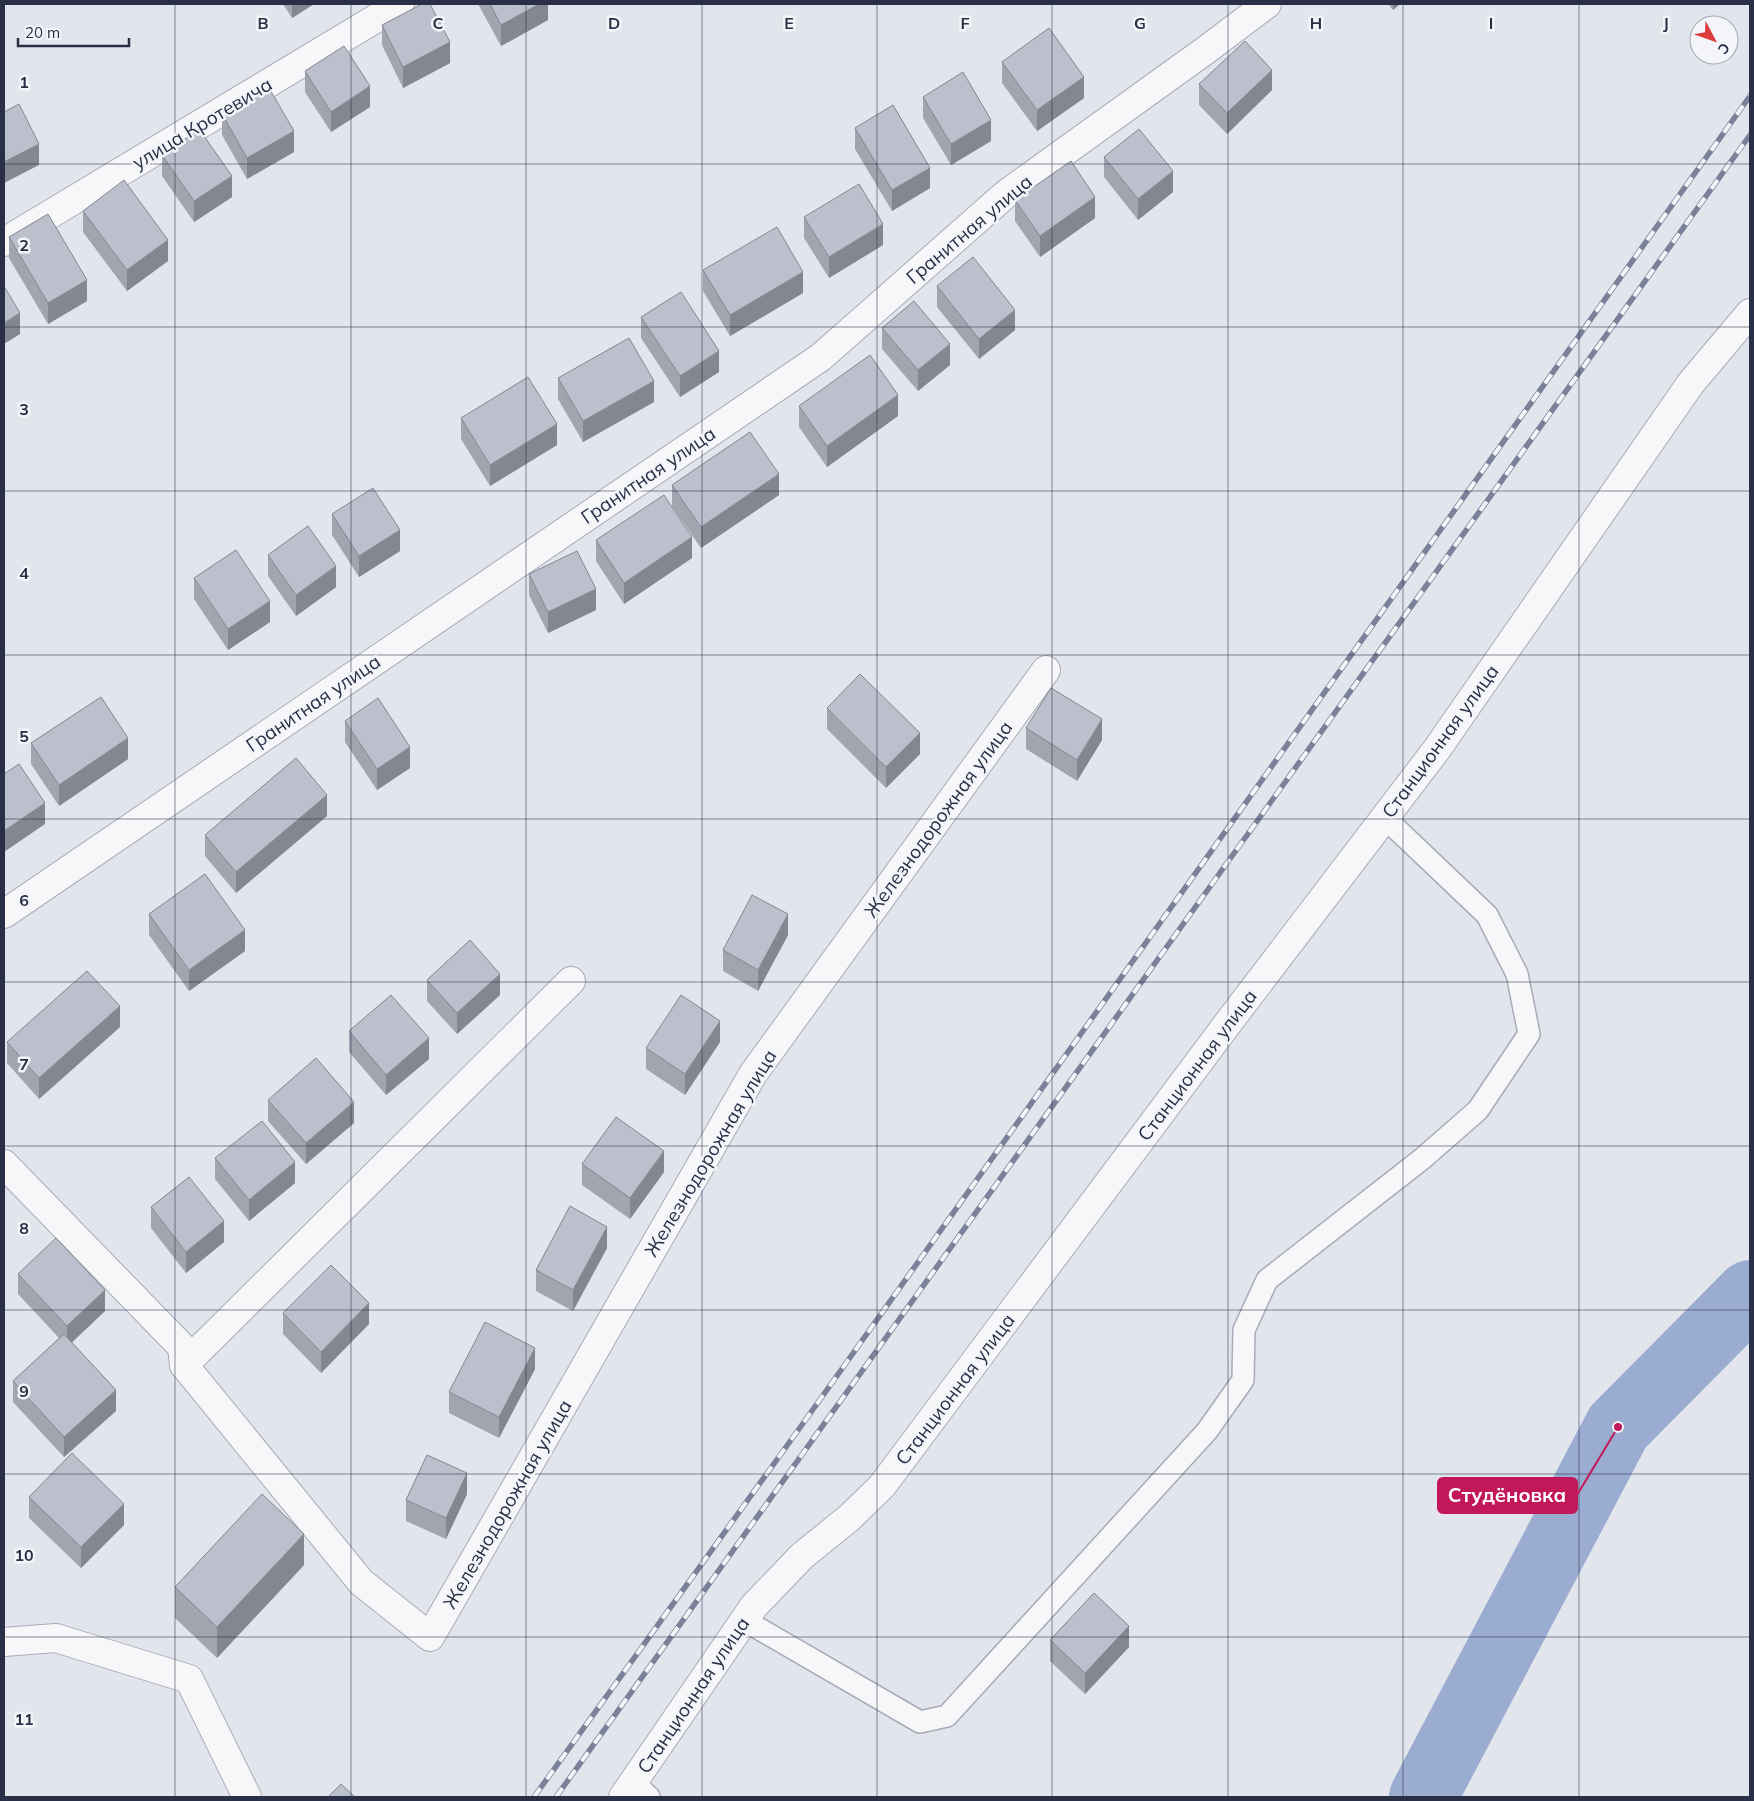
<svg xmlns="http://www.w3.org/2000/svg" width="1754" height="1801" font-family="Mulish,sans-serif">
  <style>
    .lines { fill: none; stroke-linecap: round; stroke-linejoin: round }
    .river { stroke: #9aacd0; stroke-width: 68 }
    .lane-casing { stroke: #a7abb8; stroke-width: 24 }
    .street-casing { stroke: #a7abb8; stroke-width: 30 }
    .lane { stroke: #f7f7fa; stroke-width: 21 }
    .street { stroke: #f7f7fa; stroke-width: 28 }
    .rail-casing { stroke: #7a8198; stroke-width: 5.5 }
    .rail { stroke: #f3f5f9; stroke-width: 4; stroke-dasharray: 11; stroke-linecap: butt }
    .wall { fill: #a2a5b0 }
    .shaded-wall { fill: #848690 }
    .building { fill: #bcc0cd; stroke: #848690 }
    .grid { fill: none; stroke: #282f47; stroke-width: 1; stroke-opacity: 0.55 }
    .labels { text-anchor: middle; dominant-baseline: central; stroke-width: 5; stroke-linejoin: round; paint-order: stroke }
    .street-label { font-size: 19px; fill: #282f47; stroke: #f3f5f9 }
    .grid-label { font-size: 16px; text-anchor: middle; font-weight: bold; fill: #282f47; stroke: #f3f5f9; stroke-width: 5; stroke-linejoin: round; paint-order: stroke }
    .leader { fill: none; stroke: #c2185b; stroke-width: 2 }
    .callout-dot { fill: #c2185b; stroke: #f3f5f9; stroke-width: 2 }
    .callout { fill: #c2185b; stroke: #c2185b; stroke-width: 2 }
    .callout-label { font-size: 20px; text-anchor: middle; font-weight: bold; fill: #fff }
  </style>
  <rect width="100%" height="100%" fill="#e3e5ed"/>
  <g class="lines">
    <path class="river" d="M1423,1797l195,-370 132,-133"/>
    <g class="lane-casing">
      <g id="lane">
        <path d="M744,1620l176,102 27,-6 260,-285 36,-51 1,-50 23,-50 155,-121 56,-49 51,-76 -12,-60 -30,-59 -102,-97"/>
        <path d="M633,1782l16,15"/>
      </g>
    </g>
    <g class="street-casing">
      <g id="street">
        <path d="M4,242l396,-238"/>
        <path d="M4,914l817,-557 185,-163 200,-144 61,-46"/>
        <path d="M4,1164l178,183 2,18 177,217 69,55 323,-563 293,-404"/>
        <path d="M184,1365l387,-384"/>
        <path d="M4,1642l52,-4 133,41 58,118"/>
        <path d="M623,1797l131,-191 48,-50 47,-38 33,-32 346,-463 209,-274 254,-366 59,-70"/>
      </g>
    </g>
    <use href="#lane" class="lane"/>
    <use href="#street" class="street"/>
    <g class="rail-casing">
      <g id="rail">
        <path d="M534,1797l270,-375 946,-1326"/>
        <path d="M556,1797l1194,-1662"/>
      </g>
    </g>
    <use href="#rail" class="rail"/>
  </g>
  <g class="wall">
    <path d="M283,4h31l-22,14z"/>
    <path d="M478,4h70v16l-47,26z"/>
    <path d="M1388,4h12l-7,6z"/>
    <path d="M382,25l68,38 -47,25 -21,-43z"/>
    <path d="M1002,62l82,36 -47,33 -35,-48z"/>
    <path d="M305,71l65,36 -39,25 -26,-40z"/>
    <path d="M1199,84l73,6 -45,44 -28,-29z"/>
    <path d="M923,97l68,44 -40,24 -28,-47z"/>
    <path d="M222,114l72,38 -47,27 -25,-44z"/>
    <path d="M855,128l75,60 -38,23 -37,-62z"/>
    <path d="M162,155l70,42 -38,25 -32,-46z"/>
    <path d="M1104,157l69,35 -35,28 -34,-43z"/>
    <path d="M1015,200l80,18 -55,39 -25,-36z"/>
    <path d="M83,211l85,50 -41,30 -44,-59z"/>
    <path d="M804,217l79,28 -54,33 -25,-40z"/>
    <path d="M9,237l78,64 -39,23 -39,-66z"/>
    <path d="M703,270l100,23 -73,43 -27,-45z"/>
    <path d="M937,286l78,44 -36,29 -42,-52z"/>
    <path d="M641,317l78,55 -39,25 -39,-59z"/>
    <path d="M882,328l68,37 -32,26 -36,-42z"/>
    <path d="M558,378l96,24 -71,40 -25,-43z"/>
    <path d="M799,406l99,10 -71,51 -28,-40z"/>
    <path d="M461,418l96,27 -67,41 -29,-47z"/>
    <path d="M672,485l107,10 -78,53 -29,-42z"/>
    <path d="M332,514l68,37 -41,26 -27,-42z"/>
    <path d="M596,540l96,18 -68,46 -28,-43z"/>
    <path d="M268,555l68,32 -40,29 -28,-40z"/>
    <path d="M529,574l67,36 -48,23 -19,-38z"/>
    <path d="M194,578l76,44 -42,28 -34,-51z"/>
    <path d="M827,708l93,46 -34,34 -59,-59z"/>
    <path d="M345,721l65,47 -33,22 -32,-48z"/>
    <path d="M1026,728l76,12 -25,41 -51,-32z"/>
    <path d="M31,743l97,16 -69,47 -28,-42z"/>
    <path d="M327,816l-91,77 -31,-37v-21z"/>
    <path d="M149,914l96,37 -56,40 -40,-56z"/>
    <path d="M788,935l-30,56 -35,-20v-21z"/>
    <path d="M427,980l73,15 -43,39 -30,-33z"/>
    <path d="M120,1027l-81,72 -32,-36v-21z"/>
    <path d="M349,1031l80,28 -43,36 -37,-43z"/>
    <path d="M720,1042l-35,53 -39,-26v-21z"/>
    <path d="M268,1100l86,23 -48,41 -38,-43z"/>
    <path d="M215,1158l80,25 -46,38 -34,-42z"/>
    <path d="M582,1164l82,8 -34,47 -48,-34z"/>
    <path d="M151,1207l73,35 -38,31 -35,-45z"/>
    <path d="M607,1248l-34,63 -37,-20v-21z"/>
    <path d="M18,1274l87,37 -33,31 44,69 -52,46 -51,-55v-21l46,-43 -41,-44z"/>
    <path d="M283,1313l86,11 -48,49 -38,-39z"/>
    <path d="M535,1369l-36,69 -50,-25v-21z"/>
    <path d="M467,1494l-21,45 -40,-18v-21z"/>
    <path d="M29,1497l95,28 -43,43 -52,-50z"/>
    <path d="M304,1565l-87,93 -42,-40v-31z"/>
    <path d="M1050,1640l79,7 -44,47 -35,-33z"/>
  </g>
  <g class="shaded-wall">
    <path d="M292,4h22l-22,14z"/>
    <path d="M539,4h9v16l-47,26v-21z"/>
    <path d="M1393,4h7l-7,6z"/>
    <path d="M450,42v21l-47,25v-21z"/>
    <path d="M1272,70v20l-45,44v-21z"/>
    <path d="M1084,77v21l-47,33v-21z"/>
    <path d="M370,86v21l-39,25v-20z"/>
    <path d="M991,120v21l-40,24v-21z"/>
    <path d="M294,131v21l-47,27v-21z"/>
    <path d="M39,144v21l-35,18v-21z"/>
    <path d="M930,168v20l-38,23v-21z"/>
    <path d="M1173,171v21l-35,28v-21z"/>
    <path d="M232,176v21l-38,25v-21z"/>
    <path d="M1095,197v21l-55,39v-21z"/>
    <path d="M883,224v21l-54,33v-21z"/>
    <path d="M168,240v21l-41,30v-21z"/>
    <path d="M803,272v21l-73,43v-21z"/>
    <path d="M87,280v21l-39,23v-21z"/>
    <path d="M1015,310v20l-36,29v-20z"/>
    <path d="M20,313v21l-16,10v-21z"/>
    <path d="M950,344v21l-32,26v-21z"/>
    <path d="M719,351v21l-39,25v-21z"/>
    <path d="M654,381v21l-71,40v-21z"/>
    <path d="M898,395v21l-71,51v-21z"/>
    <path d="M557,424v21l-67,41v-21z"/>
    <path d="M779,474v21l-78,53v-21z"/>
    <path d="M400,530v21l-41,26v-21z"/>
    <path d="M692,537v21l-68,46v-21z"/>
    <path d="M336,566v21l-40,29v-21z"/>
    <path d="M596,589v21l-48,23v-21z"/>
    <path d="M270,601v21l-42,28v-21z"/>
    <path d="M1102,719v21l-25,41v-21z"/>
    <path d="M920,733v21l-34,34v-21z"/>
    <path d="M128,738v21l-69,47v-21z"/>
    <path d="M410,747v21l-33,22v-21z"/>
    <path d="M327,795v21l-91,77v-21z"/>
    <path d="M45,803v21l-41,28v-21z"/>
    <path d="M788,914v21l-30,56v-21z"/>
    <path d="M245,930v21l-56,40v-21z"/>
    <path d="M500,974v21l-43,39v-21z"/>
    <path d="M120,1006v21l-81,72v-21z"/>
    <path d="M720,1021v21l-35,53v-21z"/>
    <path d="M429,1038v21l-43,36v-20z"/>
    <path d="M354,1102v21l-48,41v-21z"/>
    <path d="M664,1151v21l-34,47v-21z"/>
    <path d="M295,1162v21l-46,38v-21z"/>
    <path d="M224,1221v21l-38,31v-21z"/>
    <path d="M607,1227v21l-34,63v-21z"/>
    <path d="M105,1290v21l-38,36v-21z"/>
    <path d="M369,1303v21l-48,49v-21z"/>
    <path d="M535,1348v21l-36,69v-21z"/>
    <path d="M116,1390v21l-52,46v-20z"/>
    <path d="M467,1473v21l-21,45v-21z"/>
    <path d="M124,1504v21l-43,43v-21z"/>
    <path d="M304,1534v31l-87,93v-31z"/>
    <path d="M1129,1626v21l-44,47v-21z"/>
  </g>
  <g class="building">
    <path d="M422,4h8l20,38 -47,25 -21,-42z"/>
    <path d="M490,4h49l-38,21z"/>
    <path d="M1049,28l35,49 -47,33 -35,-48z"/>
    <path d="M1245,41l27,29 -45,43 -28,-29z"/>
    <path d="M344,46l26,40 -39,26 -26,-41z"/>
    <path d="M963,72l28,48 -40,24 -28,-47z"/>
    <path d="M269,88l25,43 -47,27 -25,-44z"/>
    <path d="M19,104l20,40 -35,18v-50z"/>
    <path d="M893,105l37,63 -38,22 -37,-62z"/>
    <path d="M199,129l33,47 -38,25 -32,-46z"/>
    <path d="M1139,129l34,42 -35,28 -34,-42z"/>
    <path d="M1071,161l24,36 -55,39 -25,-36z"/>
    <path d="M124,180l44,60 -41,30 -44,-59z"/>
    <path d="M859,184l24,40 -54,33 -25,-40z"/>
    <path d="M48,214l39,66 -39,23 -39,-66z"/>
    <path d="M777,227l26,45 -73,43 -27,-45z"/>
    <path d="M973,257l42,53 -36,29 -42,-53z"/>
    <path d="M4,286l16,27 -16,10z"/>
    <path d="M681,292l38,59 -39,25 -39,-59z"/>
    <path d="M914,301l36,43 -32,26 -36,-42z"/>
    <path d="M629,338l25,43 -71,40 -25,-43z"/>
    <path d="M870,355l28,40 -71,51 -28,-40z"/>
    <path d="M528,377l29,47 -67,41 -29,-47z"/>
    <path d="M750,432l29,42 -78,53 -29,-42z"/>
    <path d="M373,488l27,42 -41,26 -27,-42z"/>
    <path d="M664,495l28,42 -68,46 -28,-43z"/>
    <path d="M308,526l28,40 -40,29 -28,-40z"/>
    <path d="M236,550l34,51 -42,28 -34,-51z"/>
    <path d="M577,551l19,38 -48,23 -19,-38z"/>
    <path d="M860,674l60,59 -34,34 -59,-59z"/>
    <path d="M1051,688l51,31 -25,41 -51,-32z"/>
    <path d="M101,697l27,41 -69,47 -28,-42z"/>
    <path d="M378,698l32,49 -33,22 -32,-48z"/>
    <path d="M296,758l31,37 -91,77 -31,-37z"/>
    <path d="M19,764l26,39 -41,28v-57z"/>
    <path d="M205,874l40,56 -56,40 -40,-56z"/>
    <path d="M752,895l36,19 -30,56 -35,-20z"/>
    <path d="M470,940l30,34 -43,39 -30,-33z"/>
    <path d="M87,971l33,35 -81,72 -32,-36z"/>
    <path d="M391,995l38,43 -43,37 -37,-44z"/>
    <path d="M681,995l39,26 -35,53 -39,-26z"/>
    <path d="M316,1058l38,44 -48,41 -38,-43z"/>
    <path d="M616,1117l48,34 -34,47 -48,-34z"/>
    <path d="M262,1121l33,41 -46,38 -34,-42z"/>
    <path d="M189,1177l35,44 -38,31 -35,-45z"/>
    <path d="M570,1206l37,21 -34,63 -37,-20z"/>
    <path d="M56,1238l49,52 -38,36 -49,-52z"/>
    <path d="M331,1265l38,38 -48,49 -38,-39z"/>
    <path d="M485,1322l50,26 -36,69 -50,-25z"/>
    <path d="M64,1334l52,56 -52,47 -51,-56z"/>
    <path d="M72,1453l52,51 -43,43 -52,-50z"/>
    <path d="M427,1455l40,18 -21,45 -40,-18z"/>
    <path d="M262,1494l42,40 -87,93 -42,-40z"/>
    <path d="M1094,1593l35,33 -44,47 -35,-33z"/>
    <path d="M341,1784l14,13h-27z"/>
  </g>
  <path class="grid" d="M175,4v1793M351,4v1793M526,4v1793M702,4v1793M877,4v1793M1052,4v1793M1228,4v1793M1403,4v1793M1579,4v1793M4,164h1746M4,327h1746M4,491h1746M4,655h1746M4,819h1746M4,982h1746M4,1146h1746M4,1310h1746M4,1474h1746M4,1637h1746"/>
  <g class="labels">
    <g class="street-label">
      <text transform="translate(202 123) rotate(-31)">улица Кротевича</text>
      <text transform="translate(969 229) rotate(-40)">Гранитная улица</text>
      <text transform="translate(648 475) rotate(-34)">Гранитная улица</text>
      <text transform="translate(313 703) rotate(-34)">Гранитная улица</text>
      <text transform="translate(1440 741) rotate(-54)">Станционная улица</text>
      <text transform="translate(938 819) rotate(-54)">Железнодорожная улица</text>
      <text transform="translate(1197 1065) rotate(-53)">Станционная улица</text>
      <text transform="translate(710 1153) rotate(-59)">Железнодорожная улица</text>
      <text transform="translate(955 1389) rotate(-53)">Станционная улица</text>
      <text transform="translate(507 1504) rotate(-60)">Железнодорожная улица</text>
      <text transform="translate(693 1695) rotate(-56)">Станционная улица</text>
    </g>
  </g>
  <g class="grid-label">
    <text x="263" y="29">B</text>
    <text x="438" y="29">C</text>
    <text x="614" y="29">D</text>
    <text x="789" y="29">E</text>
    <text x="965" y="29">F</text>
    <text x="1140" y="29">G</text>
    <text x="1316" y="29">H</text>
    <text x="1491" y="29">I</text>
    <text x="1666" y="29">J</text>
    <text x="24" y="88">1</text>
    <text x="24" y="251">2</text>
    <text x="24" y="415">3</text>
    <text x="24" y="579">4</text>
    <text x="24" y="742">5</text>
    <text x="24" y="906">6</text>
    <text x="24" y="1070">7</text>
    <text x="24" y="1234">8</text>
    <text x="24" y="1397">9</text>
    <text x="24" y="1561">10</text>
    <text x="24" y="1725">11</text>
  </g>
  <path class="leader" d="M1618 1427L1577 1495"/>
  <circle class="callout-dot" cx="1618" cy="1427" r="5"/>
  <rect class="callout" x="1438" y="1478" width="139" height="35" rx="5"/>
  <g class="callout-label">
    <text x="1507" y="1502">Студёновка</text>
  </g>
  <rect width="1754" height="1801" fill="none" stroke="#282f47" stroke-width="10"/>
  <g transform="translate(1714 40) rotate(131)"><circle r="24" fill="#f3f5f9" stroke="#a2a6b2"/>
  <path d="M0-4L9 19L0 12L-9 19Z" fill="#de3c3c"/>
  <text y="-8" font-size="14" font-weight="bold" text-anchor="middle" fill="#282f47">С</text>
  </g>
  <path d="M18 38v8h111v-8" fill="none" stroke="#282f47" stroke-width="2.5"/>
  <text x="25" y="38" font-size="15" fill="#282f47" stroke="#f3f5f9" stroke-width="4" paint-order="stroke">20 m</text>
</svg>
